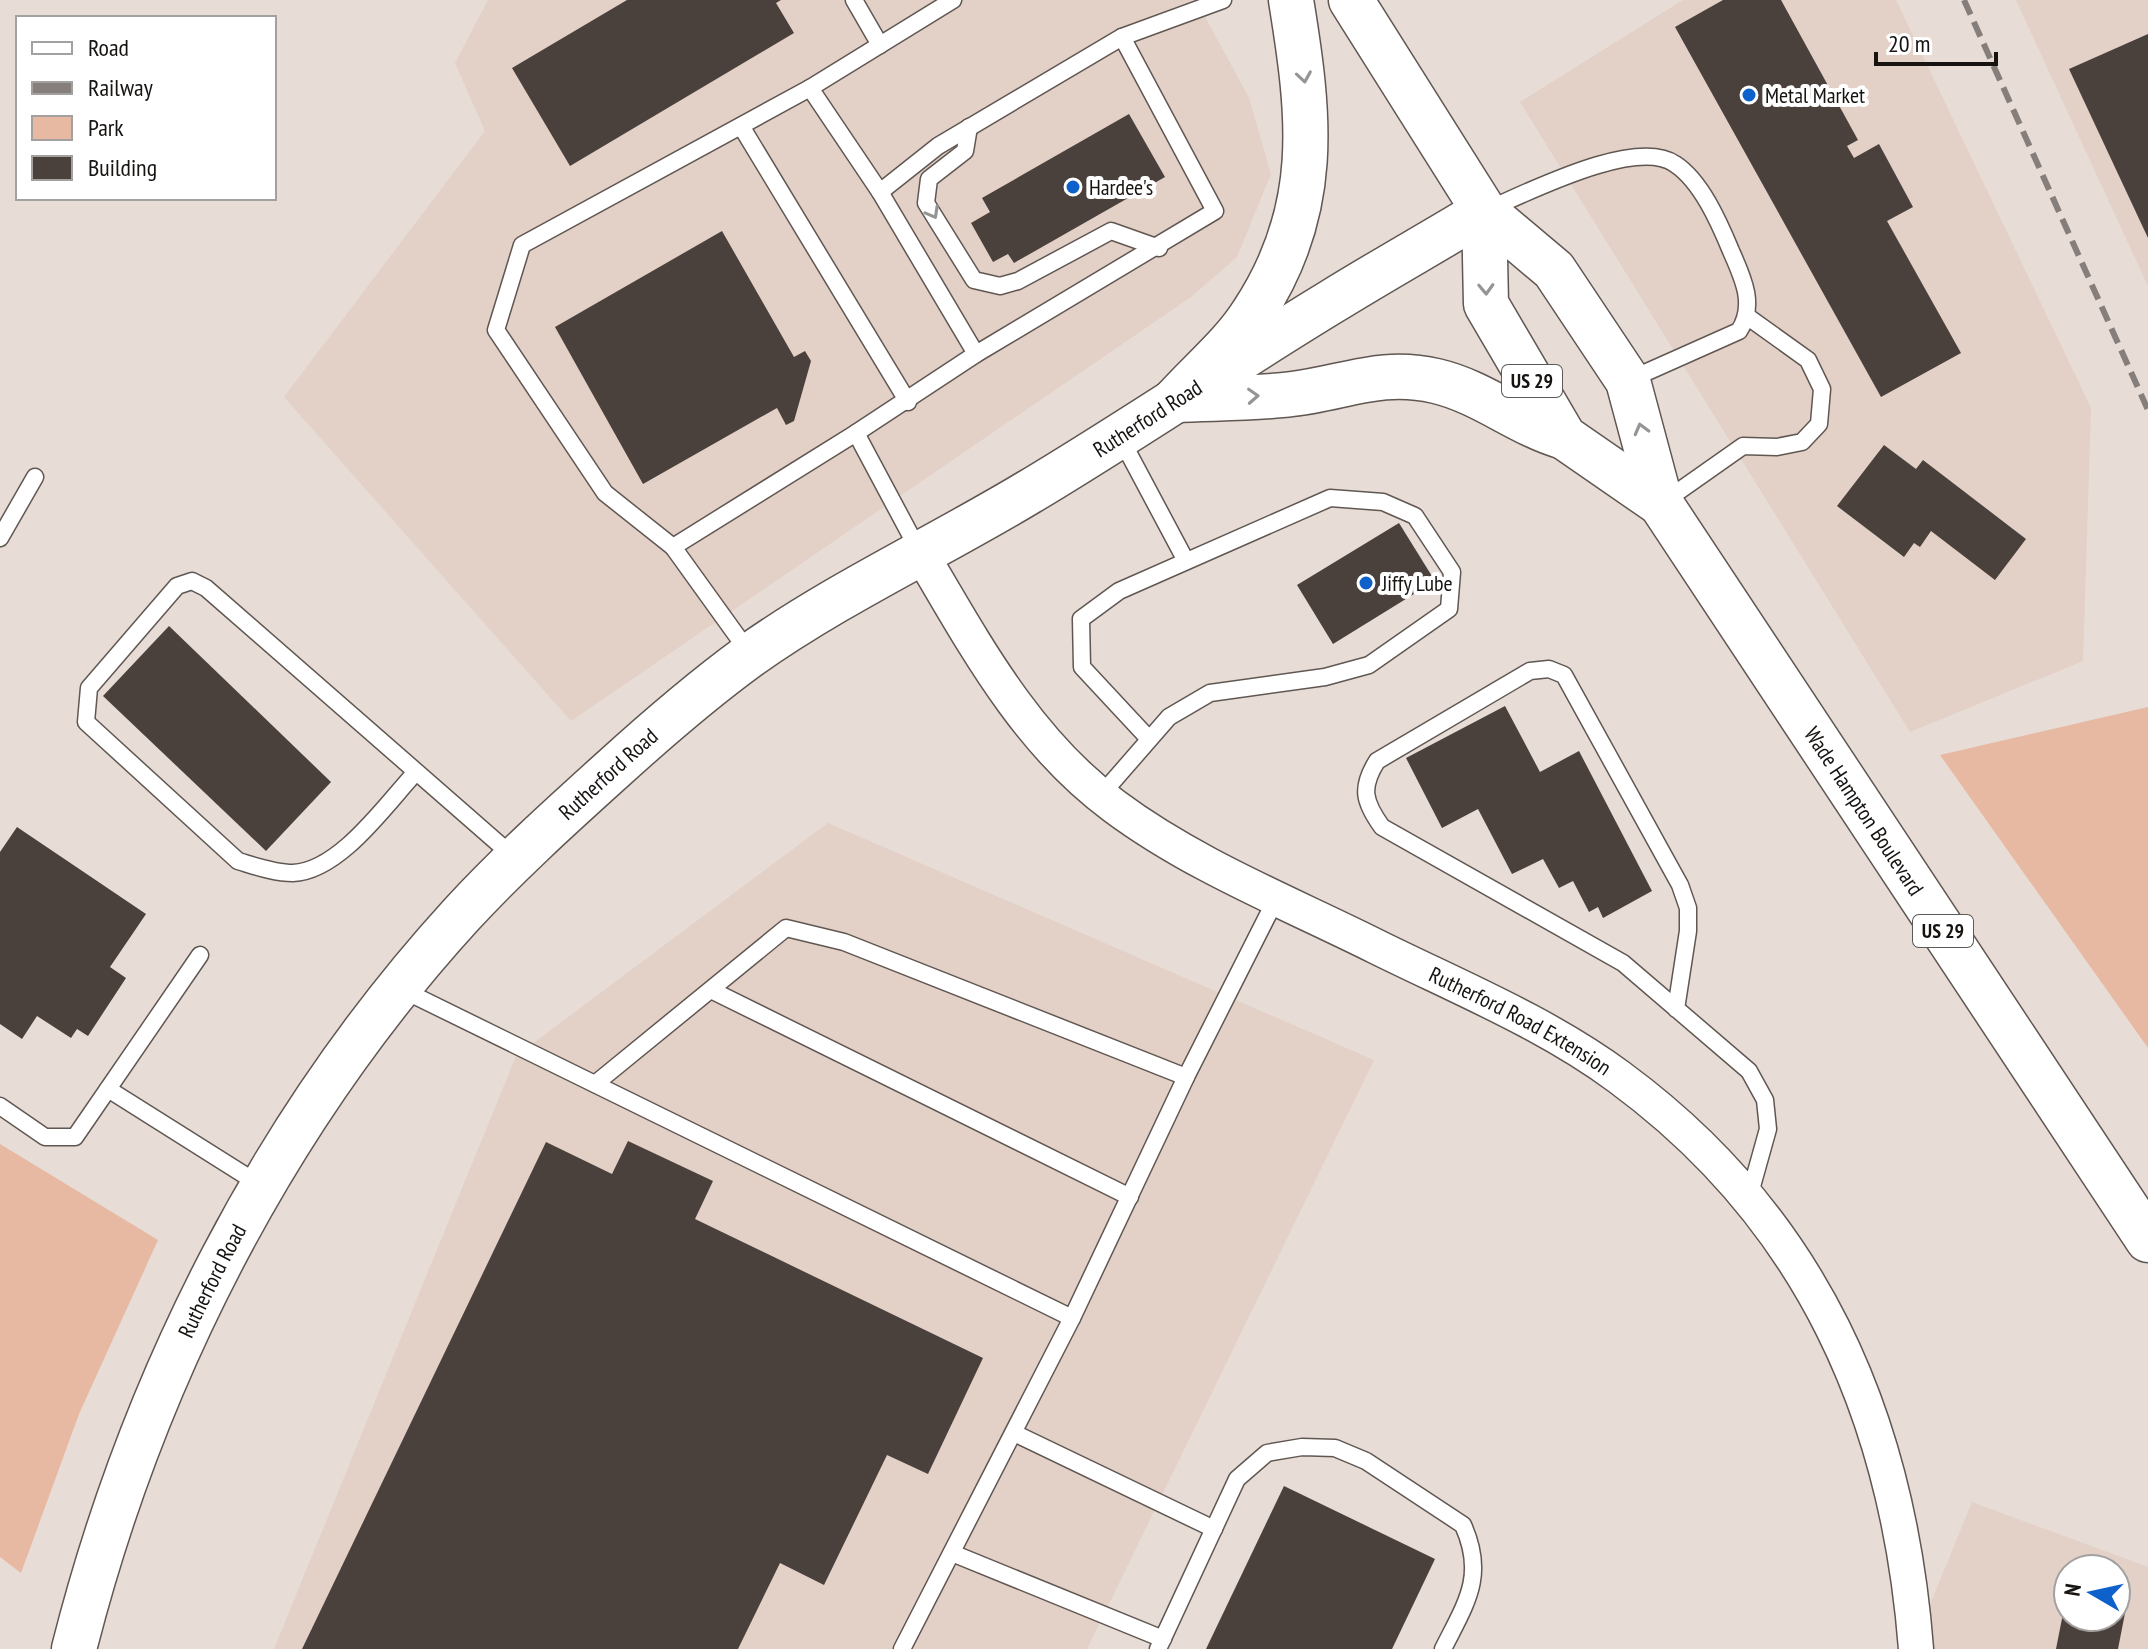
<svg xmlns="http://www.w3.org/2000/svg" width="2148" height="1649" font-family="'PT Sans Narrow',sans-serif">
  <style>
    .built { fill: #e3d0c7; fill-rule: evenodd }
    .green { fill: #e7b9a2 }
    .building { fill: #4a413c }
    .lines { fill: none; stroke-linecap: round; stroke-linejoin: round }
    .lane-casing { stroke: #605752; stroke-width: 19 }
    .street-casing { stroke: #605752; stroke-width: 37 }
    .secondary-casing { stroke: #605752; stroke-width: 47 }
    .primary-casing { stroke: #605752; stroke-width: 47 }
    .lane { stroke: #fff; stroke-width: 16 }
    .street { stroke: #fff; stroke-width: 34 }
    .secondary { stroke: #fff; stroke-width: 44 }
    .primary { stroke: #fff; stroke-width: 44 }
    .rail { stroke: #857e7a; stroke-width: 6; stroke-dasharray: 16 8; stroke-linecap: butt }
    .oneway { stroke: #969594 }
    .poi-dot { fill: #0e61cb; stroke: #fff; stroke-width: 3 }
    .labels { text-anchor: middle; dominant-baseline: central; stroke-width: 8; stroke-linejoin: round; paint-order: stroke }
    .shield { fill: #fff; stroke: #5c5a58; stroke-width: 2 }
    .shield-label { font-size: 20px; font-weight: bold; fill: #161311 }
    .poi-label { font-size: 22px; fill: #161311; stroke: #fff; text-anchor: start }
    .street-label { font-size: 22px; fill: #161311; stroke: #fff }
  </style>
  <rect width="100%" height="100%" fill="#e7dcd6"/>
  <g class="built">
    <path d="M488,0h708l53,98 22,76 -34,83 -46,40 -620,424 -287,-324 201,-266 -30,-68z"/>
    <path d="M1683,0h213l195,408 -8,253 -173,71 -390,-630z"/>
    <path d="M2016,0h132v286z"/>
    <path d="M828,823l546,237 -287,589h-813l242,-593z"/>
    <path d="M1972,1502l176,65v82h-236zM2068,1569h48v48h-48z"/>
  </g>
  <g class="green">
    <path d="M2148,707v341l-208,-293z"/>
    <path d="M0,1144l158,96 -79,174 -58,159 -21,-16z"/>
  </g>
  <g class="building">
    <path d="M627,0h154l-5,3 18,30 -224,133 -58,-98z"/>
    <path d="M1723,0h58l77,140 -11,6 7,12 25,-14 34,63 -26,14 74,132 -80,44 -206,-370z"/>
    <path d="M2148,34v204l-79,-169z"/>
    <path d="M1129,114l36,63 -151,86 -6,-9 -15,8 -22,-39 19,-11 -8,-14z"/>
    <path d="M722,231l72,126 11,-6 6,10 -17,60 -8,4 -9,-17 -134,76 -88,-157z"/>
    <path d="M1884,445l32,24 7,-9 103,79 -31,41 -64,-49 -11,16 -6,-4 -10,14 -67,-51z"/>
    <path d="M1399,523l36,58 -102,63 -36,-59z"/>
    <path d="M169,626l162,156 -65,69 -163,-155z"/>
    <path d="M1505,706l35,66 39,-21 73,140 -49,27 -5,-11 -9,5 -16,-31 -14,7 -16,-29 -31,15 -34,-65 -36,19 -36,-70z"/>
    <path d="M17,827l129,87 -36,53 16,11 -38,58 -11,-7 -6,9 -34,-22 -15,23 -22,-15v-172z"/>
    <path d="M628,1141l85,40 -18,38 288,139 -55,116 -41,-19 -63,130 -44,-22 -42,86h-436l244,-507 66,32z"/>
    <path d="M1284,1486l151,73 -43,90h-186z"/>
    <path d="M2067,1593l1,24h48v-11l10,2 -8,41h-62z"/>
  </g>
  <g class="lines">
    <g class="lane-casing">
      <g id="lane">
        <path d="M854,0l26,45"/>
        <path d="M741,126l167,276"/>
        <path d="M969,127l-4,24 -36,28 -3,24 48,77 26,6 18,-5 93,-50 48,17"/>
        <path d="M880,192l58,-46 184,-109 101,-37"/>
        <path d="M1489,209c40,-17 147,-72 186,-45 26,17 44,58 56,87 12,27 25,54 8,80l-110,49"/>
        <path d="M976,354l239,-143 -93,-174"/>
        <path d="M856,433l120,-79 -96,-162 -70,-104 143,-88"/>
        <path d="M1121,439l65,122"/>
        <path d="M1662,503l81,-57 34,1 25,-5 17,-18 3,-35 -14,-29 -60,-43"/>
        <path d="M0,538l35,-61"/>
        <path d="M673,547l-68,-54 -109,-163 26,-85 288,-157"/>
        <path d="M750,654l-77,-107 183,-114 63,118"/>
        <path d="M416,772c-30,32 -76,99 -123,101 -19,0 -38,-7 -55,-12l-152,-139 3,-34 88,-102 15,-5 14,7 308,269"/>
        <path d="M1101,795l68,-78 41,-24 115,-16 44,-12 80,-56 3,-37 -37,-56 -32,-14 -53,-4 -211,93 -38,28 1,48 67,72"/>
        <path d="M403,990l669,328 114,-241 91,-180"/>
        <path d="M711,990l419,207"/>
        <path d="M1676,1009l12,-78v-23l-8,-23 -116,-210 -15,-6 -19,2 -153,90c-17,27 -13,41 5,66l241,136 126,108 16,29 3,29 -19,68"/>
        <path d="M595,1084l191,-156 58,14 342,135"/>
        <path d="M108,1089l154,97"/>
        <path d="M0,1106l45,31h30l125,-182"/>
        <path d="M1014,1433l200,96"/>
        <path d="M952,1553l211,86"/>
        <path d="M902,1649l170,-331"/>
        <path d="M1158,1649l79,-170 30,-26 35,-6 33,1 31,13 97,64c23,51 3,78 -20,124"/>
      </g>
    </g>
    <g class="street-casing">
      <g id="street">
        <path id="s1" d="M920,552c55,93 106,189 194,254 79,59 175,97 263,141 81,40 169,76 242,130 192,141 279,338 297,572"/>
      </g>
    </g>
    <g class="secondary-casing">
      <g id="secondary">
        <path id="s2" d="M74,1649c68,-269 199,-528 387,-734 48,-52 99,-98 151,-145 44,-40 89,-79 137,-114 89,-63 187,-108 280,-164 102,-61 200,-128 302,-190 50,-31 102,-60 153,-91"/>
      </g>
    </g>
    <g class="primary-casing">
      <g id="primary">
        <path id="s3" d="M1351,0l133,211 70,59 74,111 33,123 487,736"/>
        <path d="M1484,211l2,93 78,133 97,67"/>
        <path d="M1175,400c25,-28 58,-55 78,-87 68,-103 57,-197 38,-313"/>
        <path d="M1175,400c39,-2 78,-1 117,-6 52,-6 89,-26 144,-13 47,11 83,43 128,56"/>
      </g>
    </g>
    <use href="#lane" class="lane"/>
    <use href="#street" class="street"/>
    <use href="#secondary" class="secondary"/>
    <use href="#primary" class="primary"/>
    <path class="rail" d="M1964,0l184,410"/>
  </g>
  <defs><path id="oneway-chevron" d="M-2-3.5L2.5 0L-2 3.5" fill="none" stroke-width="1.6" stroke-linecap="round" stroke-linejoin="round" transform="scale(2)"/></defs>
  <g class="oneway">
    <use href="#oneway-chevron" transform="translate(1304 77) rotate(81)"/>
    <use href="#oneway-chevron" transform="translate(933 213) rotate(61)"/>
    <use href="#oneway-chevron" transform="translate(1486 289) rotate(88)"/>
    <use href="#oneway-chevron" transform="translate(1253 396) rotate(-3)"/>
    <use href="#oneway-chevron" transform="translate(1641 429) rotate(-105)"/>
  </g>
  <g class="poi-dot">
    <circle cx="1749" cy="95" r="8"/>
    <circle cx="1073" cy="187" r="8"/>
    <circle cx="1366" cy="583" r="8"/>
  </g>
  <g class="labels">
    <g class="shield">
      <rect x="1502" y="365" width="60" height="32" rx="6"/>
      <rect x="1913" y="915" width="60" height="32" rx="6"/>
    </g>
    <g class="shield-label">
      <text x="1532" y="381">US 29</text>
      <text x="1943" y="931">US 29</text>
    </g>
    <g class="poi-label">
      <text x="1765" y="95">Metal Market</text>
      <text x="1089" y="187">Hardee's</text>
      <text x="1382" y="583">Jiffy Lube</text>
    </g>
    <g class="street-label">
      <text stroke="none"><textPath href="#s2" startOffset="1690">Rutherford Road</textPath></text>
      <text stroke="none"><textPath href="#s2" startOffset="1042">Rutherford Road</textPath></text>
      <text stroke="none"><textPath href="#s3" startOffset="970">Wade Hampton Boulevard</textPath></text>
      <text stroke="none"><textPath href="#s1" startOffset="782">Rutherford Road Extension</textPath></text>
      <text stroke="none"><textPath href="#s2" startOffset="394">Rutherford Road</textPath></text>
    </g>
  </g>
  <rect x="16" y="16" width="260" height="184" fill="#ffffff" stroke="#a2a1a0" stroke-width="2"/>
  <rect x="32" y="42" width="40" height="12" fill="#ffffff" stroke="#a2a1a0" stroke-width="2"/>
  <text x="88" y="56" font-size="24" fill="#161311">Road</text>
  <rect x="32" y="82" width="40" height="12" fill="#857e7a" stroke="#a2a1a0" stroke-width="2"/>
  <text x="88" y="96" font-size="24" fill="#161311">Railway</text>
  <rect x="32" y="116" width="40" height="24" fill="#e7b9a2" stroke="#a2a1a0" stroke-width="2"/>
  <text x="88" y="136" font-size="24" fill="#161311">Park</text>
  <rect x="32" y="156" width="40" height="24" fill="#4a413c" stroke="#a2a1a0" stroke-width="2"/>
  <text x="88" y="176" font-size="24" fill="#161311">Building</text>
  <g transform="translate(2092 1593) rotate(279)"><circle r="38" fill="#ffffff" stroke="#a2a1a0" stroke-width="2"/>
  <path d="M0-6L14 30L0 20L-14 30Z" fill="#0e61cb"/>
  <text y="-12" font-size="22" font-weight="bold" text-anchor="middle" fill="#161311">N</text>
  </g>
  <path d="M1876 52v12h120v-12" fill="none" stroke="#161311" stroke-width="4"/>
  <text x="1888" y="52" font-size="24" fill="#161311" stroke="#ffffff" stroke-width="6" paint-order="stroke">20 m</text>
</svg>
